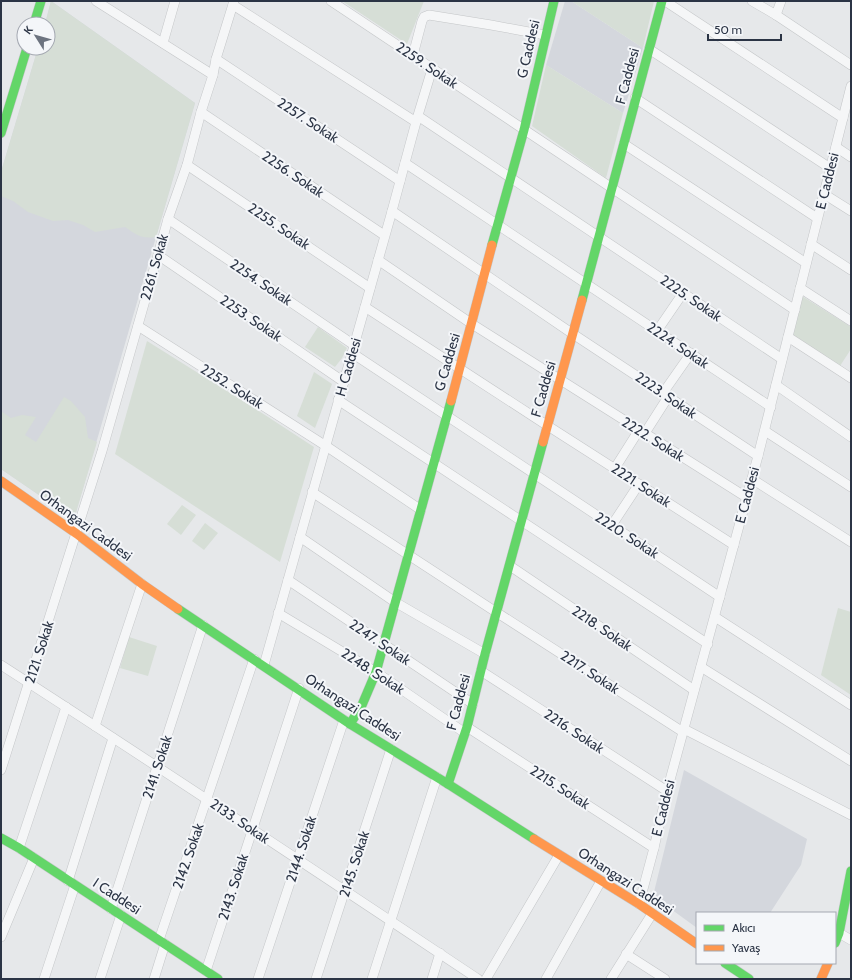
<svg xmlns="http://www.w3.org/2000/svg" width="852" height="980" font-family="Cabin,sans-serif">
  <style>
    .built { fill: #d4d7dd }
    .green { fill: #d6ded6 }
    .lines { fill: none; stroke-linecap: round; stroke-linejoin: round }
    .street-casing { stroke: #c4c6c8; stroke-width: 10 }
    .fast-casing { stroke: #c4c6c8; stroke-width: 10 }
    .slow-casing { stroke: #c4c6c8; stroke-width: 10 }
    .street { stroke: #f5f6f7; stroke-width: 9 }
    .fast { stroke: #63d668; stroke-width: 9 }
    .slow { stroke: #ff974d; stroke-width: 9 }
    .labels { text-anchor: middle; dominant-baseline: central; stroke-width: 4; stroke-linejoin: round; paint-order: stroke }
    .street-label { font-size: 14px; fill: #2b3445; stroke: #f4f6f9 }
  </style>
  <rect width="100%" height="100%" fill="#e6e8ea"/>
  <g class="built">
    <path d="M51,1l144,102 -121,416 -73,-50v-297l37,-124h10v-24h-3z"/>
    <path d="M565,1h6l72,47 -20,65 -77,-48z"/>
    <path d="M684,770l123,69 -6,26 -31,48h-73v15l-44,-32z"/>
  </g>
  <g class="green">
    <path d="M51,1l144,102 -39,134c-15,2 -19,-2 -31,-10l-30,5 -12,-7 -15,-5 -15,1 -25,-9 -15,-11 -12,-5v-24l37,-124h10v-24h-3z"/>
    <path d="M342,1h82l-17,43z"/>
    <path d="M571,1h83l-11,47z"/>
    <path d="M546,65l77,48 -17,65 -74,-52z"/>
    <path d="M802,296l49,31v22l-11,17 -47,-31z"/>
    <path d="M318,327l29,21 -5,10 -7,9 -30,-20z"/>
    <path d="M147,341l118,74 49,32 -34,115 -165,-108z"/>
    <path d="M314,372l18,12 -17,44 -18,-12z"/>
    <path d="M64,397l7,4 14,16 3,21 9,4 -23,77 -73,-50v-58l10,7 11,-3 14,2 -11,18 11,7z"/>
    <path d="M182,505l14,10 -15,20 -14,-11z"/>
    <path d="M205,523l13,10 -14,17 -12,-9z"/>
    <path d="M838,608l13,4v83l-30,-20z"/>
    <path d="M129,637l28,9 -9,30 -28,-8z"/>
  </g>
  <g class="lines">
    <g class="street-casing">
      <g id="street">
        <path d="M96,1l117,74"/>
        <path d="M331,1l464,309"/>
        <path d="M665,1l178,117"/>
        <path d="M752,1l24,14 5,-14"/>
        <path d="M233,5l183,117"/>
        <path d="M776,15l75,50"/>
        <path d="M163,43l12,-42"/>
        <path d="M649,49l181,119"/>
        <path d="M413,55l9,-34 2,-4 5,-2 62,10 54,10"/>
        <path d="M216,59l184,122"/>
        <path d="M635,98l182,120"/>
        <path d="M201,112l183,123"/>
        <path d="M418,116l364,243"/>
        <path d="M624,144l182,119"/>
        <path d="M836,147l15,10"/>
        <path d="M405,163l366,244"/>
        <path d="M187,165l183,123"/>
        <path d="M824,194l27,17"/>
        <path d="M392,211l181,123 185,122"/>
        <path d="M168,219l186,126"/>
        <path d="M811,244l40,26"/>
        <path d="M158,255l186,127"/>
        <path d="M378,260l94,64 274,173"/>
        <path d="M800,288l51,33"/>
        <path d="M365,307l183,119 186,119"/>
        <path d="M138,326l188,120 95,64"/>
        <path d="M657,331l26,-38"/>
        <path d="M788,337l63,41"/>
        <path d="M352,353l368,244"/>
        <path d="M776,385l75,52"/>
        <path d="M663,393l28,-40"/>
        <path d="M338,400l370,244"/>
        <path d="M765,431l86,56"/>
        <path d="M645,433l23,-36"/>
        <path d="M615,468l24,-38"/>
        <path d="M752,479l99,63"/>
        <path d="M312,492l184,120 187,120"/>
        <path d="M612,525l27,-41"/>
        <path d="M300,537l95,65 90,52"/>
        <path d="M510,566l184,124"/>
        <path d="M288,580l185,124"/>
        <path d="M278,613l98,59 89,61"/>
        <path d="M715,617l136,88"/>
        <path d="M1,665c160,103 319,209 477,314"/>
        <path d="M264,665l128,-454 24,-89 16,-53"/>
        <path d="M701,667l150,94"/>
        <path d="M481,671l186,120"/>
        <path d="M95,726l47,-142"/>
        <path d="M467,727l187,121"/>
        <path d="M684,729l167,86"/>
        <path d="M1,770l101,-319 56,-196 10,-36 19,-54 14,-53 12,-37 3,-16 18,-58"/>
        <path d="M19,848l47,-141"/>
        <path d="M68,881l45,-143"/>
        <path d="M639,904l15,-56 13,-57 91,-335 93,-370"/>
        <path d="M111,909l92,-284"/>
        <path d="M839,933l12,7"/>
        <path d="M1,937l33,-79"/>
        <path d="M159,940l95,-281"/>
        <path d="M626,954l39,25"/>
        <path d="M206,971l93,-283"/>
        <path d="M44,979l31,-94"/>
        <path d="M100,979l21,-64"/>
        <path d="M154,979l11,-35"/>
        <path d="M258,979l86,-259"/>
        <path d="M316,979l75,-230"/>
        <path d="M372,979l65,-202"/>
        <path d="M432,979l8,-26"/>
        <path d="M486,979l73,-124"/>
        <path d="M546,979l55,-98"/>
        <path d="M611,979l41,-65"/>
      </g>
    </g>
    <g class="fast-casing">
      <g id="fast">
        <path d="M34,24l7,-23"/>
        <path d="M1,133l26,-85"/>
        <path d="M492,245l32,-115 30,-129"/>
        <path d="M582,300l80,-299"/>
        <path d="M178,609l172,115 98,60 86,55"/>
        <path d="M350,724l12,-19 14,-33 75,-271"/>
        <path d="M448,784l19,-57 18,-73 58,-212"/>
        <path d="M1,838l18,10 199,131"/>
        <path d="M835,943l4,-10 12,-62"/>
        <path d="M725,963l24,16"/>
      </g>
    </g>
    <g class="slow-casing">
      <g id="slow">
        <path d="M451,401l41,-156"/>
        <path d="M543,442l39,-142"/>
        <path d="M1,481l76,53 65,50 36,25"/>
        <path d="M534,839l105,65 58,40"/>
        <path d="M821,979l7,-16"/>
      </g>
    </g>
    <use href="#street" class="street"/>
    <use href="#fast" class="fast"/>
    <use href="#slow" class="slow"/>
  </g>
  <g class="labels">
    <g class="street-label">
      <text transform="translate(528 49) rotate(-77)">G Caddesi</text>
      <text transform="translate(427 65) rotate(34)">2259. Sokak</text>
      <text transform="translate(627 76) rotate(-75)">F Caddesi</text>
      <text transform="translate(308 120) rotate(33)">2257. Sokak</text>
      <text transform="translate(293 174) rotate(34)">2256. Sokak</text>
      <text transform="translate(827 181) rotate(-76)">E Caddesi</text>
      <text transform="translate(279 226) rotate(34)">2255. Sokak</text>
      <text transform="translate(154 267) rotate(-74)">2261. Sokak</text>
      <text transform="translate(261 282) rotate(34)">2254. Sokak</text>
      <text transform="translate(691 298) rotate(34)">2225. Sokak</text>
      <text transform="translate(251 318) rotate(34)">2253. Sokak</text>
      <text transform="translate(678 345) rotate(34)">2224. Sokak</text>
      <text transform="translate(447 362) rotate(-74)">G Caddesi</text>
      <text transform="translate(348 367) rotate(-74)">H Caddesi</text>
      <text transform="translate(232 386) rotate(32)">2252. Sokak</text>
      <text transform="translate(543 389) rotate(-74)">F Caddesi</text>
      <text transform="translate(666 395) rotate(34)">2223. Sokak</text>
      <text transform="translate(653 439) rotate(32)">2222. Sokak</text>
      <text transform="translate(641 485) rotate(33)">2221. Sokak</text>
      <text transform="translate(747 495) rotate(-75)">E Caddesi</text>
      <text transform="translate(86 525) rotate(36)">Orhangazi Caddesi</text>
      <text transform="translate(627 535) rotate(33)">2220. Sokak</text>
      <text transform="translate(602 628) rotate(34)">2218. Sokak</text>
      <text transform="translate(380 642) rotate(34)">2247. Sokak</text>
      <text transform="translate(39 652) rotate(-72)">2121. Sokak</text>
      <text transform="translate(373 671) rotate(33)">2248. Sokak</text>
      <text transform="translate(590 672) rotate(33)">2217. Sokak</text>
      <text transform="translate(458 702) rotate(-75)">F Caddesi</text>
      <text transform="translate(353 707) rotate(33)">Orhangazi Caddesi</text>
      <text transform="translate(574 731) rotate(33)">2216. Sokak</text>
      <text transform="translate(157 767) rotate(-72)">2141. Sokak</text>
      <text transform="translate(560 787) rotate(33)">2215. Sokak</text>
      <text transform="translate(663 808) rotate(-76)">E Caddesi</text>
      <text transform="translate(240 821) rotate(34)">2133. Sokak</text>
      <text transform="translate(301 849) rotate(-72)">2144. Sokak</text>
      <text transform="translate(188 856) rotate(-71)">2142. Sokak</text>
      <text transform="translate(354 864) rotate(-72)">2145. Sokak</text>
      <text transform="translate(626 881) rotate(33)">Orhangazi Caddesi</text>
      <text transform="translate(233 887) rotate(-72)">2143. Sokak</text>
      <text transform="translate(117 896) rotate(33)">I Caddesi</text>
    </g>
  </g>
  <rect width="852" height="980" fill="none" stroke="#2b3445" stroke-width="4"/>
  <rect x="696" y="912" width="140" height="52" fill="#f4f6f9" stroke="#a4a8b1"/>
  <rect x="704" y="925" width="20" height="6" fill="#63d668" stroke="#a4a8b1"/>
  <text x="732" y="932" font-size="12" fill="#2b3445">Akıcı</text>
  <rect x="704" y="945" width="20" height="6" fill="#ff974d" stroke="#a4a8b1"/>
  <text x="732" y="952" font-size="12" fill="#2b3445">Yavaş</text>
  <g transform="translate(36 36) rotate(307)"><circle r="19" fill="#f4f6f9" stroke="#a4a8b1"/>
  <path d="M0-3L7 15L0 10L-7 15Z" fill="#6c737f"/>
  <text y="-6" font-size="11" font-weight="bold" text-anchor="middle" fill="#2b3445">K</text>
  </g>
  <path d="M708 34v6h73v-6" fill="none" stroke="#2b3445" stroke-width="2"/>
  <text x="714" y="34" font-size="12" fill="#2b3445" stroke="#f4f6f9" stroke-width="3" paint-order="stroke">50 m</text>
</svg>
